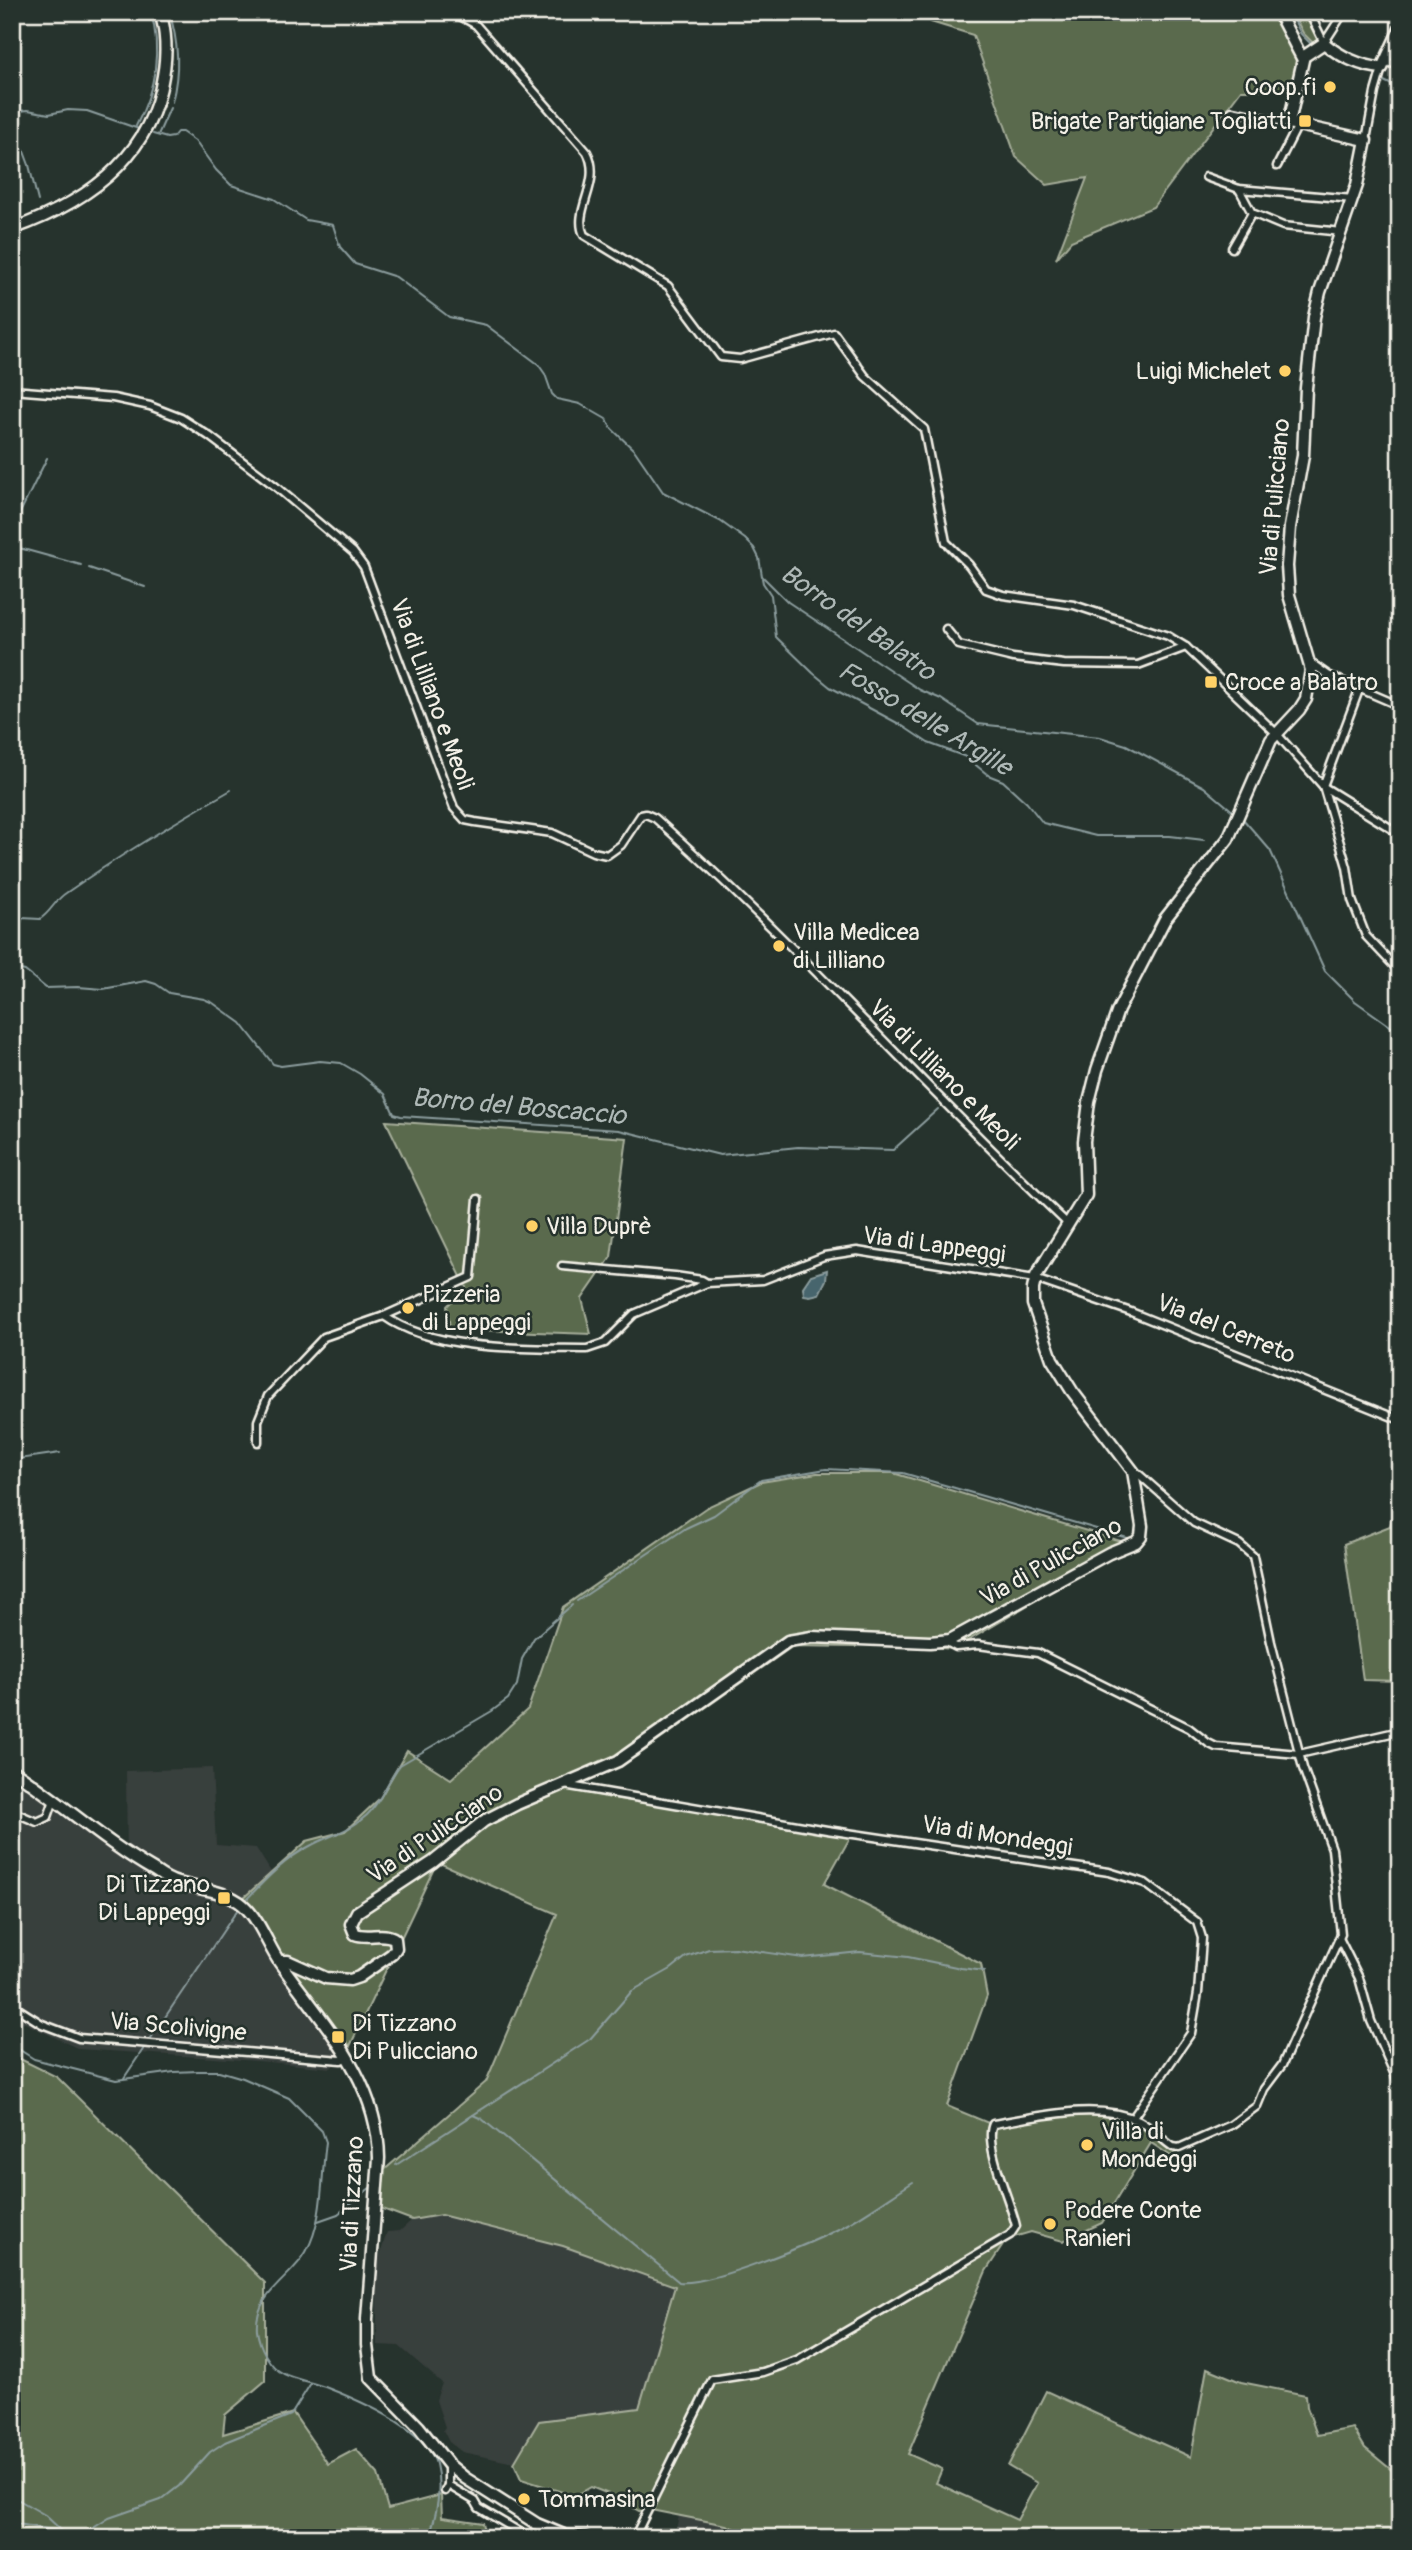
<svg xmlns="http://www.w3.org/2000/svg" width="1412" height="2550" font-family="Pangolin,sans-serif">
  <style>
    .built { fill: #393f3d }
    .green { fill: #5a6b4e; stroke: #a7ae9b; stroke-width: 2 }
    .water { fill: #47656d; stroke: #8c9d9e; stroke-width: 2 }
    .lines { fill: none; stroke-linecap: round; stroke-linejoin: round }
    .stream { stroke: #8c9d9e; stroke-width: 2 }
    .street-casing { stroke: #f4f1e8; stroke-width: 11 }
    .secondary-casing { stroke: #f4f1e8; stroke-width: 15 }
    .street { stroke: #26332d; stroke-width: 6 }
    .secondary { stroke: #26332d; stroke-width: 10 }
    .poi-dot { fill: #ffd166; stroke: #26332d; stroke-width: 2.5 }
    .labels { text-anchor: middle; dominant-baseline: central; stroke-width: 5; stroke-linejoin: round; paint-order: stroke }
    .poi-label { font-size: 24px; fill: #f4f1e8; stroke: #26332d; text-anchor: start }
    .street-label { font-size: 24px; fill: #f4f1e8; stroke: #26332d }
    .water-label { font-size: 26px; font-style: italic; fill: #afb9b7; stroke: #26332d }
  </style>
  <rect width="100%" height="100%" fill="#26332d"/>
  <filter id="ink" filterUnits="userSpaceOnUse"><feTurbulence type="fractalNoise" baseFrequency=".0143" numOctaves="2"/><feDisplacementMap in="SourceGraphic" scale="14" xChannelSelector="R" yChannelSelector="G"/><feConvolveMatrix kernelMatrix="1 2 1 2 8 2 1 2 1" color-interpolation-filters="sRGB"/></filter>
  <g filter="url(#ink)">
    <g class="built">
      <path d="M212,1768l4,77 40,3 15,24 -30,28 109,146 -19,22 -73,-7 -179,-12 -67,-32v-231l6,-6 109,80 -1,-89z"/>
      <path d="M440,2214l123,32 112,40 -36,122 -99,13 -26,42 -52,-11 -13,-10 -6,-12 2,-3 -9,-27 6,-17 -43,-37 -22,-1v-80l10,-33 13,-1 12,-11z"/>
      <path d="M679,2516l47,9 -2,13h-50z"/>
    </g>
    <g class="green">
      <path d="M921,12h271l5,3 2,-3h73l24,47 -4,31h-51l-88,117 -82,34 -15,18 31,-81 -40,7 -31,-28 -43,-122 -42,-13z"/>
      <path d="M1292,12h11l16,30 -4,3 -12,-12z"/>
      <path d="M386,1121l241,17 -16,119 -29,42 9,35 -141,-5 -3,-23 19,-19z"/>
      <path d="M817,1473h76l241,72 -47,25 -133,79 -93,-7 -6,5 -62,-1 -156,110 -71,32 41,9 244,39 -27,48 157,80 6,32 -40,110 44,18 -2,6 7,-5 86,-12 52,8 42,32 -5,3 -20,-13 -49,80 -39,18 -32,-9 -24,7 -21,32 -78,183 34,15 -6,14 81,37 20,-37 -29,-17 38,-75 145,66 16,-89 34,14 65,13 1,12 10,28 36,-7 12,20 35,29v61h-644l-30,-13 -75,-15 -12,1 -28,-16 -20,-8 -16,9 -54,-17 -7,-16 25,-42 100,-13 36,-122 -112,-40 -122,-31 -29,5 -32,-12 2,-36 104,-90 71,-168 -120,-52 -87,184 -109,-146 66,-59 38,-10 35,-33 27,-47 44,28 77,-70 35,-102 144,-100 54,-25z"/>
      <path d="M1400,1486v195l-37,-1 -19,-136 46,-18z"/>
      <path d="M12,2055l45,22 208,206v98l-40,34 -2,19 70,-21 35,51 28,-15 22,25 10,35 53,-14 1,22 41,6 4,15h-475z"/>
    </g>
    <path class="water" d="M827,1270l-1,10 -7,14 -9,2 -6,-1 -1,-8 8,-12z"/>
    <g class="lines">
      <g class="stream">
        <path d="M169,12c10,30 11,59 3,90"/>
        <path d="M1290,12l11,22 11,11"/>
        <path d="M1382,80l18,9"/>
        <path d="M12,112l16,-2 21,4 19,-4 19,1 52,18"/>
        <path d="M12,119l17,46 9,36"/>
        <path d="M136,126c19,-36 26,-74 15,-114"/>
        <path d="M153,134l14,4 6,-1 4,-5h5l13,9 21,29 15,15 43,14 32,21 27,5 7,22 15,17 41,13 53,40 37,8 52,39 7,10 7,20 5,5 23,5 26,15 6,10 23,22 28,41 57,29 25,18 9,9 5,10 3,18 26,26 132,88 21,9 37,25 122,13 26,8 78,42 31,26"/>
        <path d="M158,135l12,-27"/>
        <path d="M12,529l35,-71"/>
        <path d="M12,546l69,19"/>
        <path d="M89,568l56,19"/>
        <path d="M762,578l1,5 8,12 5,42 37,36 17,14 71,38 27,18 38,14 22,18 15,6 24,22 16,20 53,13h74l34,4"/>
        <path d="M1243,819l27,31 55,121 30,30 45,32"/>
        <path d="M13,967l9,-49 18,1c11,-7 15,-19 26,-26 53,-37 109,-71 165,-103"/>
        <path d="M12,968l13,3 21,17 32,-1 25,2 43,-8 10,3 13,9 35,6 9,4 28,20 32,41 8,2 39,-5 21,2 19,11 25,20 9,20 7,2 218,14 101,25 78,-8 95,3 45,-41"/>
        <path d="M12,1460l48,-7"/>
        <path d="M577,1601l109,-73 28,-13 47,-35 65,-11 77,4 228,66"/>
        <path d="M244,1902c20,-21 40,-43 66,-56 20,-11 40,-15 57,-31 15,-14 20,-34 33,-50l92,-54 16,-12 9,-14 5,-26 12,-21 38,-33"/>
        <path d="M149,2041l91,-135"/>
        <path d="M12,2045l22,14 82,21 58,-8 24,-1h21l24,7 46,20 33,33 4,11c-5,35 -2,78 -20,110 -15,27 -52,42 -49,78 2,16 12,37 27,44 12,6 28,8 41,13 31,12 101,41 111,77 6,24 1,52 -8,74"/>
        <path d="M124,2078l22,-33"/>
        <path d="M473,2115l9,4 197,163c31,4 136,-40 167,-57 23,-13 45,-29 67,-43"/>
        <path d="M396,2165l194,-126 42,-48 39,-22 15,-12 23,-8 26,-1 68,10 57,-6 48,5 53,11 24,3"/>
        <path d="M318,2221l20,-7 33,-27"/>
        <path d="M12,2496l33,19 18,17"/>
        <path d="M12,2523l52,9h23l22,-14 52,-18 18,-14 31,-34 15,-10 66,-27 20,-32"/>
      </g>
      <g class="street-casing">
        <g id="street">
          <path d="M453,12l23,13 111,127c16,30 -15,58 -3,83l84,51 53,71 19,2 94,-26 31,43 59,53 22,113 23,23 17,24 17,6 71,10 94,31 18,11 91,87 46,52 24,81 5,33 14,36 34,36"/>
          <path d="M1309,12l15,31"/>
          <path d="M1324,43l20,-31"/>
          <path d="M1385,62l15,3"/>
          <path d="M1232,111l57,12"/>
          <path d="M1366,140l9,-48 7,-24"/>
          <path d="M1277,166l21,-41"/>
          <path d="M1206,177l33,12 114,10"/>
          <path d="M1239,189l13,24 31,13 59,6"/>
          <path d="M1232,248l20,-35"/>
          <path d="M12,390l101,8 37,8 31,12 28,18 66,50 78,66 11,15 90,241 11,12 10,2 77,11 41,19 14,3 14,-10 20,-30 5,-1 9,4c145,129 273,274 414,407"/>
          <path d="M946,629l13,16 54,13 51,6 74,1 48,-18"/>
          <path d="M1311,663l17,12 72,31"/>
          <path d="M1323,786l36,-96"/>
          <path d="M1324,787l76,47"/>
          <path d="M562,1266l113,10 27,4 5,3"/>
          <path d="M384,1316c51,36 143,32 203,33l18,-6 29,-29 73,-31 56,-3 61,-24 33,-5 178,28 96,33 269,108"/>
          <path d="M258,1442v-21l10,-25 56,-59 60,-21 87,-39 7,-78"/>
          <path d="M945,1641l11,6 22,-2 60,8 151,75 19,15 8,4 83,7 101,-23"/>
          <path d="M564,1785l263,45 282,42 36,11 52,39 5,16 -4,55 -7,40 -59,86"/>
          <path d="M12,1814l4,-1 21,9 11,-5 6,-17"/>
          <path d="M1340,1940l19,38 12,43 29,65"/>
          <path d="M12,2005l30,19 37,14 262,22 6,-3"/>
          <path d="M448,2485l27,16 4,7 51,30"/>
          <path d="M445,2491l3,-6v-21"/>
          <path d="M634,2538l78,-158 51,-8 34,-12 213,-125 6,-9c-5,-24 -33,-82 -23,-102 44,-7 104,-23 146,-3 12,6 23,19 34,26l6,1 52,-23 26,-19 7,-17 18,-24 59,-131 -9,-85 -29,-81 -32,-126 -18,-86 -14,-12 -45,-21 -60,-53"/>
        </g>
      </g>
      <g class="secondary-casing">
        <g id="secondary">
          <path d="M1303,57l21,-14c15,13 38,24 58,25l18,-39"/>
          <path d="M12,229c74,-26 139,-71 151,-153 4,-22 4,-42 -3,-64"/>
          <path d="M12,1770c49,32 92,72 143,101 7,5 15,10 23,12 21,6 49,8 65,22 17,15 25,41 37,58 43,60 98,117 99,195l-12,161v26l4,33 48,49 29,37 17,14 72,46 29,12 20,2"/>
          <path d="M279,1961h9l38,17 24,2 9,-3 33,-23 4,-6 -1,-9c-11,-8 -27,0 -40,-5l-4,-10 6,-12 76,-50 51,-41 33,-17 101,-43 170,-120 24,-4 118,5 20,-2 159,-87 27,-11 5,-6 1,-10 -9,-55 -61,-80 -20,-32 -19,-55v-15l3,-13 50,-81 -2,-54 5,-39 8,-32 21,-60 47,-91 63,-80 43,-99 28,-30 7,-11 5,-29 -22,-75 -2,-29 3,-39 13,-71 3,-68 8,-71 6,-25 37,-107 9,-45 -77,-17 14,-63 -25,-48"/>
        </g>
      </g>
      <use href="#street" class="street"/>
      <use href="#secondary" class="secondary"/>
    </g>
  </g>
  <g class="poi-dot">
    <circle cx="1330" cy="87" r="7"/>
    <rect x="1298" y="114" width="14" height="14" rx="3.5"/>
    <circle cx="1285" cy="371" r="7"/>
    <rect x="1204" y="675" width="14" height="14" rx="3.5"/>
    <circle cx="779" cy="946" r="7"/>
    <circle cx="532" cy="1226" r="7"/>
    <circle cx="408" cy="1308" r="7"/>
    <rect x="217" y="1891" width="14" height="14" rx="3.5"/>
    <rect x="331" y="2030" width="14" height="14" rx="3.5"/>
    <circle cx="1087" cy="2145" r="7"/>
    <circle cx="1050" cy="2224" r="7"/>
    <circle cx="524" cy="2499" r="7"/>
  </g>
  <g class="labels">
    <g class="poi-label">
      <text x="1316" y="87" text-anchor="end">Coop.fi</text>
      <text x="1291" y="121" text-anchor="end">Brigate Partigiane Togliatti</text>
      <text x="1271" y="371" text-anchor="end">Luigi Michelet</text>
      <text x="1225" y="682">Croce a Balatro</text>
      <text x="793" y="932">Villa Medicea<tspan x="793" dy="28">di Lilliano</tspan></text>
      <text x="546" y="1226">Villa Duprè</text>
      <text x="422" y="1294">Pizzeria<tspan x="422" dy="28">di Lappeggi</tspan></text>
      <text x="210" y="1884" text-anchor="end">Di Tizzano<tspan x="210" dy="28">Di Lappeggi</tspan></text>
      <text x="352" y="2023">Di Tizzano<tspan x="352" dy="28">Di Pulicciano</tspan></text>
      <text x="1101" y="2131">Villa di<tspan x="1101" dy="28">Mondeggi</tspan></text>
      <text x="1064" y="2210">Podere Conte<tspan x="1064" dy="28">Ranieri</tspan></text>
      <text x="538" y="2499">Tommasina</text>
    </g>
    <g class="street-label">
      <text transform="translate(1275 497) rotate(-85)">Via di Pulicciano</text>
      <text transform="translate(432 694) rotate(70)">Via di Lilliano e Meoli</text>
      <text transform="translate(944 1075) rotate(45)">Via di Lilliano e Meoli</text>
      <text transform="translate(934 1245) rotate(8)">Via di Lappeggi</text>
      <text transform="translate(1226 1329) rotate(22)">Via del Cerreto</text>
      <text transform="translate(1051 1562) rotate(-29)">Via di Pulicciano</text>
      <text transform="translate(435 1834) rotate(-34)">Via di Pulicciano</text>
      <text transform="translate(997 1836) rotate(9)">Via di Mondeggi</text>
      <text transform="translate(178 2027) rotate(5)">Via Scolivigne</text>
      <text transform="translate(352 2204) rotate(-87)">Via di Tizzano</text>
    </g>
    <g class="water-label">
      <text transform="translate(858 623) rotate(35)">Borro del Balatro</text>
      <text transform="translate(925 719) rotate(31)">Fosso delle Argille</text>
      <text transform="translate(519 1107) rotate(5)">Borro del Boscaccio</text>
    </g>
  </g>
  <rect width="1412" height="2550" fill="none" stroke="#26332d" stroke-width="42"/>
  <rect x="21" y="21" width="1370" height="2508" fill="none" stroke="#f4f1e8" stroke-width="2.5" filter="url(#ink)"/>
</svg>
